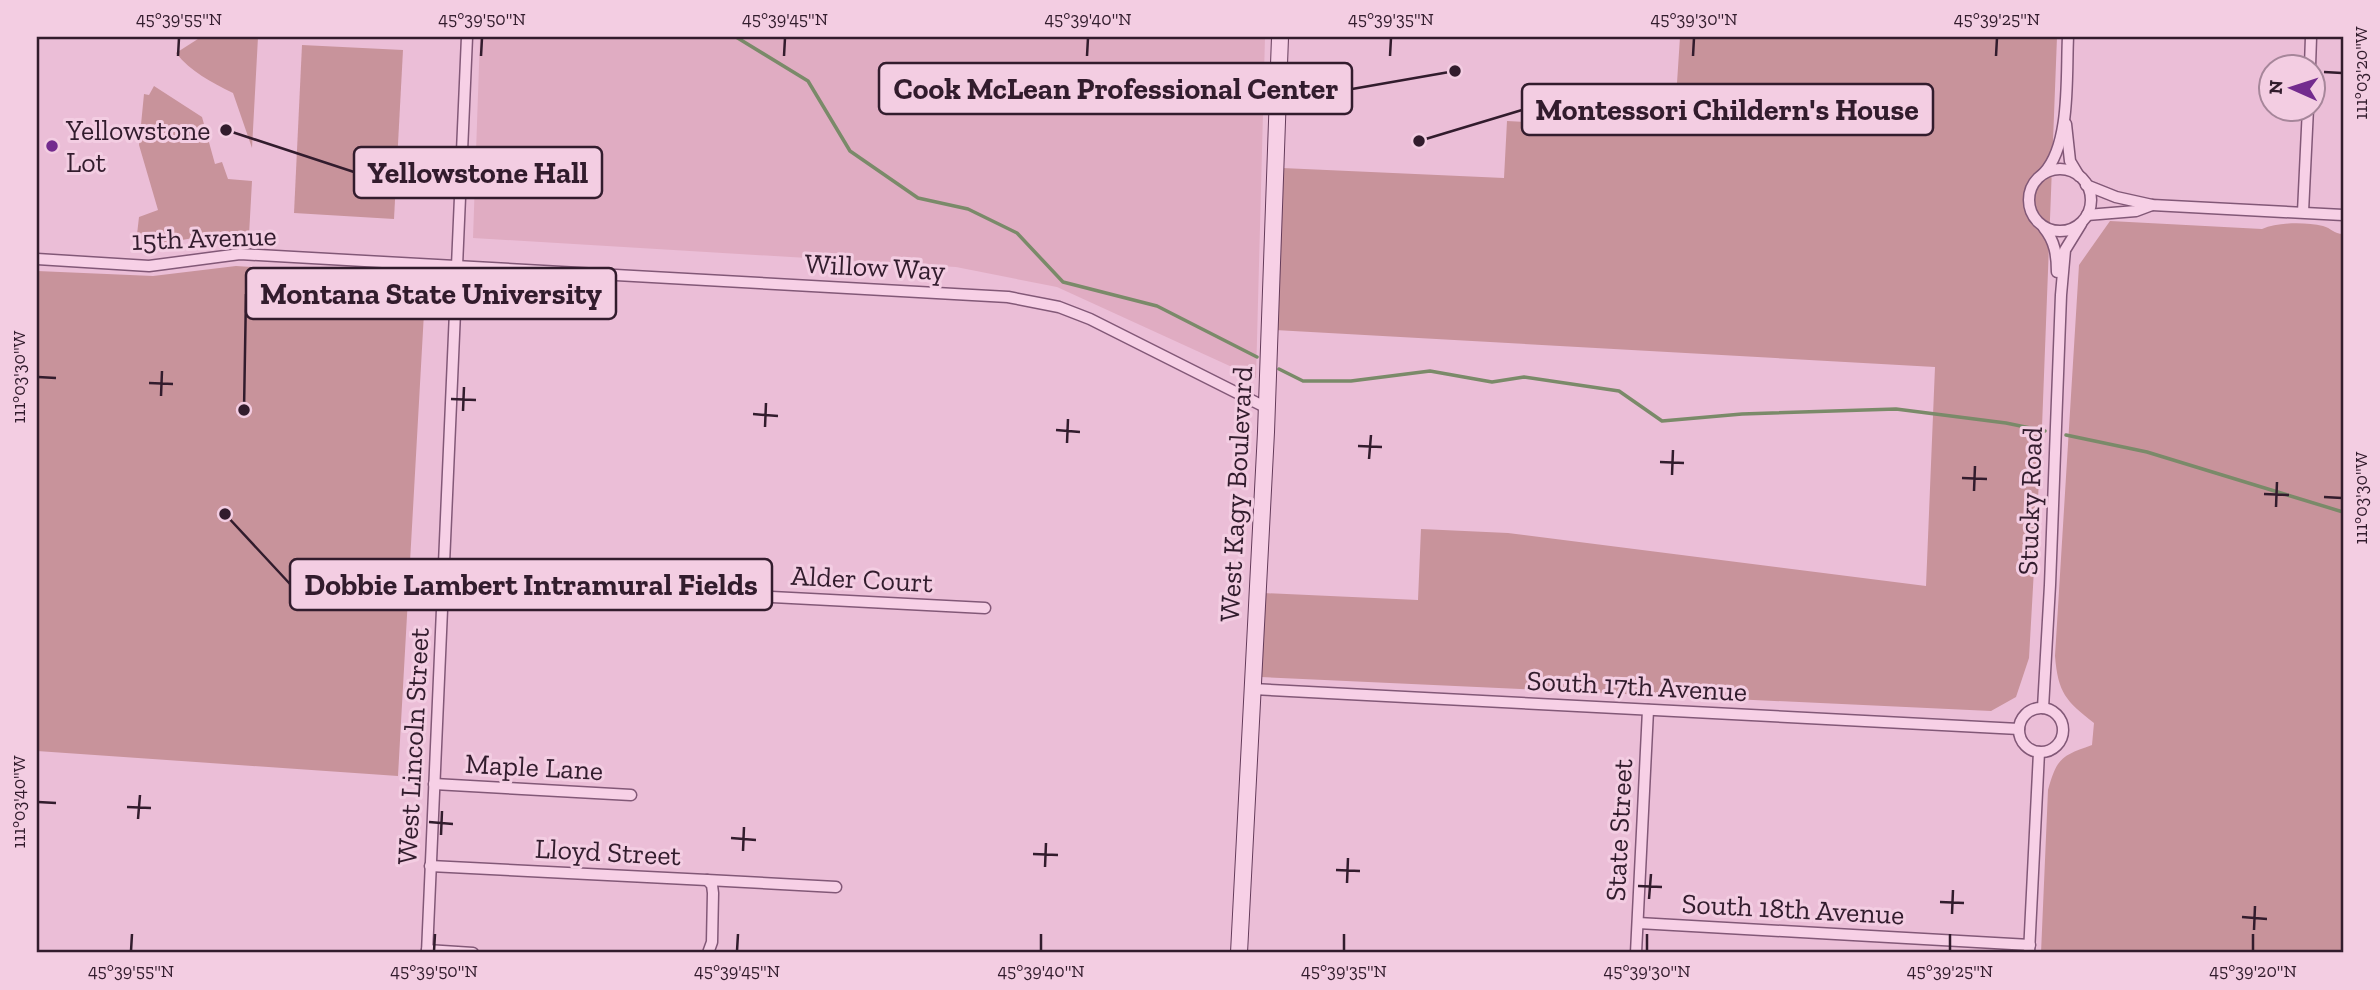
<svg xmlns="http://www.w3.org/2000/svg" width="2380" height="990" font-family="'Zilla Slab',serif">
  <style>
    .farmland { fill: #e0acc2 }
    .green { fill: #c8939b }
    .lines { fill: none; stroke-linecap: round; stroke-linejoin: round }
    .stream { stroke: #7a8a69; stroke-width: 3.5 }
    .minor-casing { stroke: #825877; stroke-width: 13 }
    .secondary-casing { stroke: #643b5a; stroke-width: 18 }
    .minor { stroke: #f7d0e6; stroke-width: 10 }
    .secondary { stroke: #f7d0e6; stroke-width: 16 }
    .ticks { fill: none; stroke: #321c2d; stroke-width: 2.5 }
    .poi-dot { fill: #732b8e; stroke: #f3cde2; stroke-width: 2.5 }
    .labels { text-anchor: middle; dominant-baseline: central; stroke-width: 6; stroke-linejoin: round; paint-order: stroke }
    .poi-label { font-size: 28px; fill: #321c2d; stroke: #f3cde2; text-anchor: start }
    .street-label { font-size: 28px; fill: #321c2d; stroke: #f3cde2 }
    .leader { fill: none; stroke: #321c2d; stroke-width: 2.5 }
    .callout-dot { fill: #321c2d; stroke: #f3cde2; stroke-width: 2.5 }
    .callout { fill: #f3cde2; stroke: #321c2d; stroke-width: 2.5 }
    .callout-label { font-size: 30px; text-anchor: middle; font-weight: bold; fill: #321c2d }
    .neatline { fill: none; stroke: #321c2d; stroke-width: 2.5 }
    .ticks-label { font-size: 18px; text-anchor: middle; fill: #321c2d }
  </style>
  <rect width="100%" height="100%" fill="#ebbed7"/>
  <path class="farmland" d="M480,37h785l-9,341 -199,-91 -101,-20 -483,-29z"/>
  <g class="green">
    <path d="M201,37h57l-6,111 -19,-55c-22,-11 -42,-21 -57,-40z"/>
    <path d="M1680,37h377l-15,390 -13,231 -13,39 -25,14 -730,-34 2,-84 155,7 3,-71 87,4 418,53 9,-219 -660,-37 7,-162 222,10 3,-57 167,8z"/>
    <path d="M302,45l101,5 -9,169 -100,-6z"/>
    <path d="M154,86l48,31 13,47 7,-2 6,17 24,2 -3,54 -27,-2 -63,11 -23,-1 3,-26 19,-7 -19,-65 5,-51 5,1z"/>
    <path d="M2110,221l152,8c17,-7 43,-7 61,-3 8,2 11,8 20,8v719h-302l7,-163c9,-32 13,-34 44,-45l2,-22c-28,-22 -36,-30 -39,-67l24,-391z"/>
    <path d="M236,266l190,11 -28,499 -361,-25v-480l116,5z"/>
  </g>
  <g class="lines">
    <g class="stream">
      <path d="M736,37l72,44 42,70 68,47 50,11 49,24 46,49 94,24 100,51"/>
      <path d="M1279,369l24,12h48l79,-10 62,11 32,-5 95,14 43,30 80,-7 154,-5 110,14 39,8"/>
      <path d="M2066,435l81,17 196,60"/>
    </g>
    <g class="minor-casing">
      <g id="minor">
        <path d="M2310,66l1,-29"/>
        <path d="M2066,124l4,37 9,15"/>
        <circle cx="2060" cy="200" r="31"/>
        <path d="M2044,173c27,-29 22,-98 24,-136"/>
        <path d="M2086,185l30,12 36,8 191,10"/>
        <path d="M2303,212l5,-104"/>
        <path d="M2087,215l49,-4 16,-6"/>
        <path d="M2044,228c11,13 13,28 13,44"/>
        <path d="M37,259l112,7 91,-12 768,43 51,10 31,12 177,89"/>
        <path d="M443,580l542,28"/>
        <path d="M1253,689l766,40"/>
        <circle cx="2041" cy="730" r="22"/>
        <path d="M2043,708l7,-123 11,-290 4,-45 16,-26"/>
        <path d="M434,784l197,11"/>
        <path d="M430,866l277,14 5,5 1,8 -1,49 -4,11"/>
        <path d="M707,880l129,7"/>
        <path d="M1638,923l392,22"/>
        <path d="M427,950l46,3"/>
        <path d="M427,953l40,-916"/>
        <path d="M1636,953l12,-243"/>
        <path d="M2029,953l10,-201"/>
      </g>
    </g>
    <g class="secondary-casing">
      <path id="secondary" d="M1239,953l27,-521 14,-395"/>
    </g>
    <use href="#minor" class="minor"/>
    <use href="#secondary" class="secondary"/>
  </g>
  <path class="ticks" d="M178,56l1,-18M481,56l1,-18M784,56l1,-18M1087,56l1,-18M1390,56l1,-18M1693,56l1,-18M1996,56l1,-18M2324,72l18,1M38,377l18,1M149,383l24,1M161,396l1,-25M451,399l25,1M463,411l1,-24M753,414l25,2M765,427l1,-24M1056,430l24,2M1067,443l1,-24M1358,446l24,1M1369,459l2,-24M1660,462l24,1M1672,475l1,-25M1962,478l25,1M1974,491l1,-25M2264,494l25,1M2324,497l18,1M2276,507l1,-25M38,802l18,1M127,807l24,1M138,819l2,-24M429,822l24,2M441,835l1,-24M731,838l25,2M743,851l1,-24M1033,854l25,1M1045,867l1,-24M1336,870l24,1M1347,883l1,-25M1638,886l24,1M1649,899l2,-25M1940,902l24,1M1952,914l1,-24M2242,917l25,2M2254,930l1,-24M131,951l1,-17M434,951l1,-17M737,951l1,-17M1041,951v-17M1344,951v-17M1647,951v-17M1950,951v-17M2253,951v-17"/>
  <circle class="poi-dot" cx="52" cy="146" r="7"/>
  <g class="labels">
    <g class="poi-label">
      <text x="66" y="130">Yellowstone<tspan x="66" dy="32">Lot</tspan></text>
    </g>
    <g class="street-label">
      <text transform="translate(204 238) rotate(-2)">15th Avenue</text>
      <text transform="translate(875 267) rotate(3)">Willow Way</text>
      <text transform="translate(1236 494) rotate(-87)">West Kagy Boulevard</text>
      <text transform="translate(2030 501) rotate(-88)">Stucky Road</text>
      <text transform="translate(862 579) rotate(3)">Alder Court</text>
      <text transform="translate(1637 686) rotate(3)">South 17th Avenue</text>
      <text transform="translate(413 746) rotate(-87)">West Lincoln Street</text>
      <text transform="translate(534 767) rotate(3)">Maple Lane</text>
      <text transform="translate(1619 830) rotate(-87)">State Street</text>
      <text transform="translate(608 852) rotate(3)">Lloyd Street</text>
      <text transform="translate(1793 909) rotate(3)">South 18th Avenue</text>
    </g>
  </g>
  <path class="leader" d="M1455 71L1352 89M1419 141L1522 110M226 130L354 172M244 410L246 294M225 514L290 584"/>
  <g class="callout-dot">
    <circle cx="1455" cy="71" r="7"/>
    <circle cx="1419" cy="141" r="7"/>
    <circle cx="226" cy="130" r="7"/>
    <circle cx="244" cy="410" r="7"/>
    <circle cx="225" cy="514" r="7"/>
  </g>
  <g class="callout">
    <rect x="879" y="63" width="473" height="51" rx="7"/>
    <rect x="1522" y="84" width="411" height="51" rx="7"/>
    <rect x="354" y="147" width="248" height="51" rx="7"/>
    <rect x="246" y="268" width="370" height="51" rx="7"/>
    <rect x="290" y="559" width="482" height="51" rx="7"/>
  </g>
  <g class="callout-label">
    <text x="1116" y="99">Cook McLean Professional Center</text>
    <text x="1727" y="120">Montessori Childern's House</text>
    <text x="478" y="183">Yellowstone Hall</text>
    <text x="431" y="304">Montana State University</text>
    <text x="531" y="595">Dobbie Lambert Intramural Fields</text>
  </g>
  <rect width="2380" height="990" fill="none" stroke="#f3cde2" stroke-width="77"/>
  <g transform="translate(2292 88) rotate(273)"><circle r="33" fill="#f3cde2" stroke="#a6869a" stroke-width="2"/>
  <path d="M0-5L12 26L0 18L-12 26Z" fill="#732b8e"/>
  <text y="-10" font-size="19" font-weight="bold" text-anchor="middle" fill="#321c2d">N</text>
  </g>
  <rect x="38" y="38" width="2304" height="913" class="neatline"/>
  <g class="ticks-label">
    <text x="179" y="25">45°39'55"N</text>
    <text x="482" y="25">45°39'50"N</text>
    <text x="785" y="25">45°39'45"N</text>
    <text x="1088" y="25">45°39'40"N</text>
    <text x="1391" y="25">45°39'35"N</text>
    <text x="1694" y="25">45°39'30"N</text>
    <text x="1997" y="25">45°39'25"N</text>
    <text transform="translate(2361 73) rotate(-90)" y="6">111°03'20"W</text>
    <text transform="translate(19 377) rotate(-90)" y="6">111°03'30"W</text>
    <text transform="translate(2361 498) rotate(-90)" y="6">111°03'30"W</text>
    <text transform="translate(19 802) rotate(-90)" y="6">111°03'40"W</text>
    <text x="131" y="977">45°39'55"N</text>
    <text x="434" y="977">45°39'50"N</text>
    <text x="737" y="977">45°39'45"N</text>
    <text x="1041" y="977">45°39'40"N</text>
    <text x="1344" y="977">45°39'35"N</text>
    <text x="1647" y="977">45°39'30"N</text>
    <text x="1950" y="977">45°39'25"N</text>
    <text x="2253" y="977">45°39'20"N</text>
  </g>
</svg>
